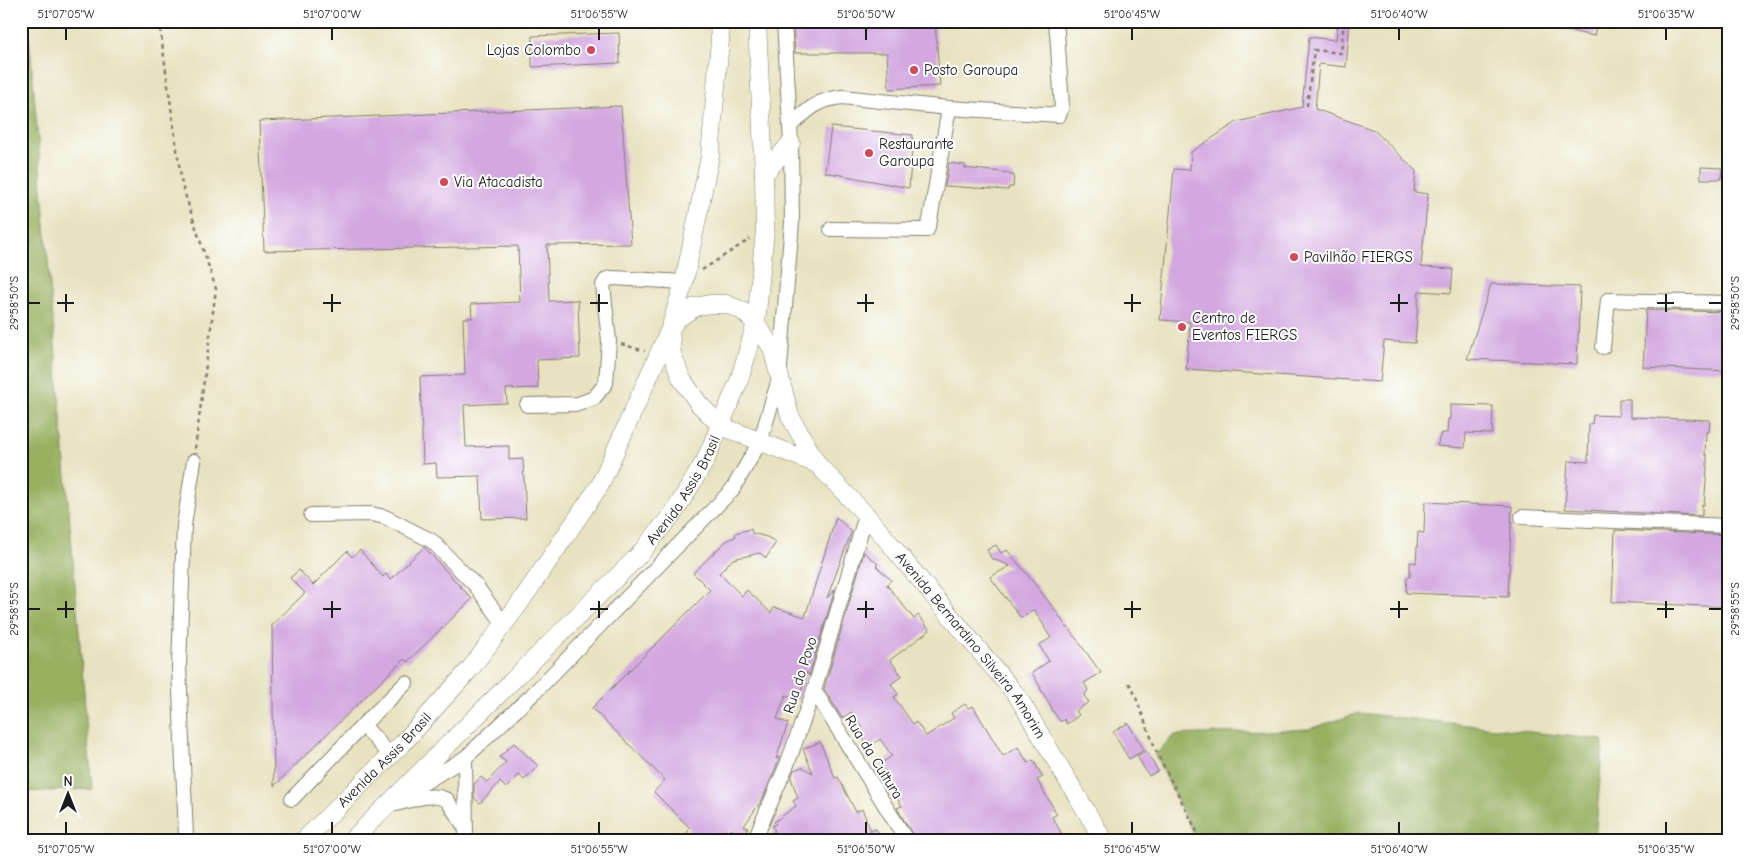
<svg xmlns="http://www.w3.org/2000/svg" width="1749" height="862" font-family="'Comic Neue',sans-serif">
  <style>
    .forest { fill: #97b060; stroke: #5a663e }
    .building { fill: #d3a8e0 }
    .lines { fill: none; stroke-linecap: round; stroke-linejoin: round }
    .minor-casing { stroke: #827f6e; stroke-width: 16 }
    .major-casing { stroke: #827f6e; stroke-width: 19 }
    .path { stroke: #827f6e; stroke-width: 2.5; stroke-dasharray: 4 4; stroke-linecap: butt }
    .minor { stroke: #fff; stroke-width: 14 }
    .major { stroke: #fff; stroke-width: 18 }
    .ticks { fill: none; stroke: #1c1c1c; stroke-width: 2 }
    .poi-dot { fill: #d1495b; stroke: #fff; stroke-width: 2 }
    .labels { text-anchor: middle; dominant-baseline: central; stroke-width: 4; stroke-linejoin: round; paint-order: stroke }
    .poi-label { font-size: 15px; fill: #1c1c1c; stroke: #fff; text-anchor: start }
    .street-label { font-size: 15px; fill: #1c1c1c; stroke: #fff }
    .neatline { fill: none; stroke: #1c1c1c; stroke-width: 2 }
    .ticks-label { font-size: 12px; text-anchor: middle; fill: #1c1c1c }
  </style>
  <rect width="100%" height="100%" fill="#fff"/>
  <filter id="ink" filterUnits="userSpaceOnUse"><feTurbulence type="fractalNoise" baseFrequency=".02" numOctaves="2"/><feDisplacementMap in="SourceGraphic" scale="10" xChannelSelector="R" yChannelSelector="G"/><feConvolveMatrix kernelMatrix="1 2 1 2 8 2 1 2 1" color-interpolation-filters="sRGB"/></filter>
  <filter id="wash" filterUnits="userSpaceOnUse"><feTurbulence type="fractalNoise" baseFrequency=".0096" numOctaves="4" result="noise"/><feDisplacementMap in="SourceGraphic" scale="20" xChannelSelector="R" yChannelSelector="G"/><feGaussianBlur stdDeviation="1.12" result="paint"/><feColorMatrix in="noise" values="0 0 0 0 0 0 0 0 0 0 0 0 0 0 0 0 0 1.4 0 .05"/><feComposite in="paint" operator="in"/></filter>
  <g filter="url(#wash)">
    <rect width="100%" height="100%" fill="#e8e2c0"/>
    <g class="forest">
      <path d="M21,21h7l64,768 -68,3 -3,-74z"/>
      <path d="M1359,713l244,27 -8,101h-398l-42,-86 19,-20 135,-6z"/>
    </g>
    <g id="blocks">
      <g class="building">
        <path d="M793,21h142l5,65 -51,3 -2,-36h-92z"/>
        <path d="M1338,21h12l-4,46 -27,-3 -4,45 59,21 42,41 -2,21 14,2 -7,73 32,2 -2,24 -32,-2 -4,52 -31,-2 -4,41 -194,-13 4,-47 -30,-2 14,-151 16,1 1,-18 46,-30 65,-15 7,-70 27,3z"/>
        <path d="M1548,21h49l-3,15 -47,-10z"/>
        <path d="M619,33l1,30 -88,4v-31z"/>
        <path d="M621,106l10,138 -84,1 2,56 29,-1 2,58 -43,2 1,28 -32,1 1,14 -43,2 2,42 43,-1v14l14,-1 3,59 -44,1 -2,-43 -43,1 -1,-14 -13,1 -3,-87 45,-2 -2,-57h9l-1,-14 49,-2 -2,-56 -254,5 -5,-130z"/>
        <path d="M831,127l82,8 -4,53 -84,-16z"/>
        <path d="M949,163l16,2v3l45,5v2h4l-1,12h-4l-1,3 -63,-4z"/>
        <path d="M1701,167l21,1 -1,11h-20z"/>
        <path d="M1491,284l89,3 -3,77 -110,-5z"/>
        <path d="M1646,310l82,2v59l-85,-4z"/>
        <path d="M1619,399h11v18l80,3 -1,12h-3l-1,23h2v15l-3,35 -2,-1v12l-137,-7 3,-48 20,1 1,-38h3l1,-9 26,1z"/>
        <path d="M1450,405l43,1 -1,28 -26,-1 -1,15 -28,-2 4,-13h6l1,-14h2z"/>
        <path d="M1425,502l87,4 -4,91 -102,-4 1,-16h3v-15l6,1 2,-31 6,1z"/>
        <path d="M836,517l15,14v2l-24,65 8,-9 -26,87 -2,-4 -8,27 -13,-4 -9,24 11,4 -12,36 4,-2 -17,41 -19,28 4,2 -6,9 -11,-8 -7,12h-42l8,-13 -36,-36 11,-12 -73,-72 118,-118 -17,-17 32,-31 11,-6 -1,-3 16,-4 1,4 15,4 9,5 -10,16 -6,-5 -27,6 -14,14 23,23 5,-6 24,23 3,-6 31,10z"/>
        <path d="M1615,530l113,5v72l-116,-5z"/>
        <path d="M996,545l5,8 6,-3 20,24 29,37 11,17 1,-1 33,46 -17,10 4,7 -4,6 5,6 -13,9 3,4 -12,9 -3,-5 -3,3 -10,-13 1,-1 -12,-20h1l-9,-15 17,-12 -10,-16 12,-7 -7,-11h1l-11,-17 -13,8 -31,-41 20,-11 -19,-8 -4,-8z"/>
        <path d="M424,547l48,52 -65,63 -3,-3 -130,127 -2,-161 33,-32 -15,-15 9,-8 14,15 34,-34 5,6 8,-7 23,27 3,-3 4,6z"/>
        <path d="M864,552l14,12 -2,2 15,14 -4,5 27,34 4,-4 12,15 -40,30 12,16 -11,8 7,10 -4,3 19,27 3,-2 10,14 28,-18 -3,-5 14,-9 3,4 5,-2 30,50 15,-9 10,16 5,-3 10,17 -6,3 20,34 -5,3 10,17 -13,7h-133l-19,-33 5,-2 -15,-23 -4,3 -5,-9 7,-5 -5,-8 12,-8 -12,-17 -11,8 -11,-16 5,-3 -12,-16 -9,6 -18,-29z"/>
        <path d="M1128,723l16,27 -15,9 -16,-27z"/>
        <path d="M820,742l15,36 3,-1 18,35 6,-3 9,22 5,-2 8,12h-120l1,-3 10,-7 -3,-5 4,-2 -2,-2 22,-16 -3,-5 5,-3 -7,-20 3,-8 8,-3 11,6 -10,-24z"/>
        <path d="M514,743l24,23 -14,14 -5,-5 -13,13 -6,-6 -20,21 -6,-5v-14l7,-7 6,5 19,-20 -7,-5z"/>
        <path d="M1146,751l12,20 -9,5 -12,-20z"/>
      </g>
    </g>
  </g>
  <g filter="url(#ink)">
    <use href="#blocks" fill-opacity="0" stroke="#827f6e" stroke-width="1"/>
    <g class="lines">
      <g class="minor-casing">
        <g id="minor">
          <path d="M790,126c18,-16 26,-26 52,-29l107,11 110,7 3,-8 -5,-75 -2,-8 -3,-3"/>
          <path d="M831,229l96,1 3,-10 19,-112"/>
          <path d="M1603,347l5,-47 120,3"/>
          <path d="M527,405l51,-1 16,-6 12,-15 3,-42 -6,-56 4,-6 6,-1 71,4"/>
          <path d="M311,515l60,-1 14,3 47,24 44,45 28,38"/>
          <path d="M1522,517l206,9"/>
          <path d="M814,690l93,151"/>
          <path d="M390,755l-27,-30 43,-42"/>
          <path d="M465,758l1,83"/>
          <path d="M404,795l61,-37 67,-63 200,-205 28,-48 19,-63 13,-157 -1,-79 -7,-122"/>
          <path d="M292,799l71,-74"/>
          <path d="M396,804c16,-4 36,-12 51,-4l19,29"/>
          <path d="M188,841l-2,-4 -7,-170 5,-142 10,-64"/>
          <path d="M754,841l34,-79 26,-72 52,-175"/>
        </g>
      </g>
      <g class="major-casing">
        <g id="major">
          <path d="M764,174l27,-31"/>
          <path id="s1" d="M817,464l-96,-38 -22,-22 -18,-26 -9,-24 -2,-25 6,-9 10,-7 9,-6 15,-3h16l15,6 15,13 16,25 18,68 27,48 49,51 152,182 86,144"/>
          <path id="s2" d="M303,841l100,-98 68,-75 48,-64 81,-119 70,-156 14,-47 26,-126 10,-116 -1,-19"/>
          <path id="s3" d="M351,841l288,-286 36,-44 30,-50 34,-80 17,-58 9,-93 -1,-56 -7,-153"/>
        </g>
      </g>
      <g class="path">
        <path d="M159,21l23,164 34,104 -21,160"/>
        <path d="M1307,106l7,-56 27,3 3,-32"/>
        <path d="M702,270l48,-31"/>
        <path d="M621,344l24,7"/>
        <path d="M1129,683l4,7 24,63 45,88"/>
      </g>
      <use href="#minor" class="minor"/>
      <use href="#major" class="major"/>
    </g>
  </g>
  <path class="ticks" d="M66,28v12M332,28v12M599,28v12M866,28v12M1132,28v12M1399,28v12M1666,28v12M66,294v18M332,294v18M599,294v18M866,294v18M1132,294v18M1399,294v18M1666,294v18M28,303h12M57,303h17M323,303h18M590,303h18M857,303h17M1124,303h17M1390,303h18M1657,303h17M1709,303h13M66,601v17M332,601v17M599,601v17M866,601v17M1132,601v17M1399,601v17M1666,601v17M28,609h12M57,609h17M323,609h18M590,609h18M857,609h17M1124,609h17M1390,609h18M1657,609h17M1709,609h13M66,822v12M332,822v12M599,822v12M866,822v12M1132,822v12M1399,822v12M1666,822v12"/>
  <g class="poi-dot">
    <circle cx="591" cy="50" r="5"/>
    <circle cx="914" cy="70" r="5"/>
    <circle cx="869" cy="153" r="5"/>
    <circle cx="444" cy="182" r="5"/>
    <circle cx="1294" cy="257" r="5"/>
    <circle cx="1182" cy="327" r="5"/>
  </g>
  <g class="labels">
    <g class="poi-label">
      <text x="581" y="50" text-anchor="end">Lojas Colombo</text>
      <text x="924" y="70">Posto Garoupa</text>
      <text x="879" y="144">Restaurante<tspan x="879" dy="17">Garoupa</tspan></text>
      <text x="454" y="182">Via Atacadista</text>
      <text x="1304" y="257">Pavilhão FIERGS</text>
      <text x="1192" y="318">Centro de<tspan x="1192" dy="17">Eventos FIERGS</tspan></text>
    </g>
    <g class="street-label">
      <text stroke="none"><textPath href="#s3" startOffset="485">Avenida Assis Brasil</textPath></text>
      <text stroke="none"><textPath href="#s1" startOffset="711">Avenida Bernardino Silveira Amorim</textPath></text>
      <text transform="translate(800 675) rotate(-72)">Rua do Povo</text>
      <text transform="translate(874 757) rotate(58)">Rua da Cultura</text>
      <text stroke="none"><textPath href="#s2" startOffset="115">Avenida Assis Brasil</textPath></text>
    </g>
  </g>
  <rect width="1749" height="862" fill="none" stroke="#fff" stroke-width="55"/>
  <g transform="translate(68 794)" stroke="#ffffff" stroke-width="4" paint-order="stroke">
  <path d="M0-4L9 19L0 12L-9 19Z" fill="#1c1c1c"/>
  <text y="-8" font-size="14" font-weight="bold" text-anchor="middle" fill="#1c1c1c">N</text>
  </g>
  <rect x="28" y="28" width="1694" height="806" class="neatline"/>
  <g class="ticks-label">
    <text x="66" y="18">51°07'05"W</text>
    <text x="332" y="18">51°07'00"W</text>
    <text x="599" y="18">51°06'55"W</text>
    <text x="866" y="18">51°06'50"W</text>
    <text x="1132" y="18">51°06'45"W</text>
    <text x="1399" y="18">51°06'40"W</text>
    <text x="1666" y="18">51°06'35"W</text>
    <text transform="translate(14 303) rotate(-90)" y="4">29°58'50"S</text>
    <text transform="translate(1735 303) rotate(-90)" y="4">29°58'50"S</text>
    <text transform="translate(14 609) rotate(-90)" y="4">29°58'55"S</text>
    <text transform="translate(1735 609) rotate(-90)" y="4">29°58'55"S</text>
    <text x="66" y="853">51°07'05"W</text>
    <text x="332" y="853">51°07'00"W</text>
    <text x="599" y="853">51°06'55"W</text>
    <text x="866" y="853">51°06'50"W</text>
    <text x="1132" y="853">51°06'45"W</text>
    <text x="1399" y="853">51°06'40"W</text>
    <text x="1666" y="853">51°06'35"W</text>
  </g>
</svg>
